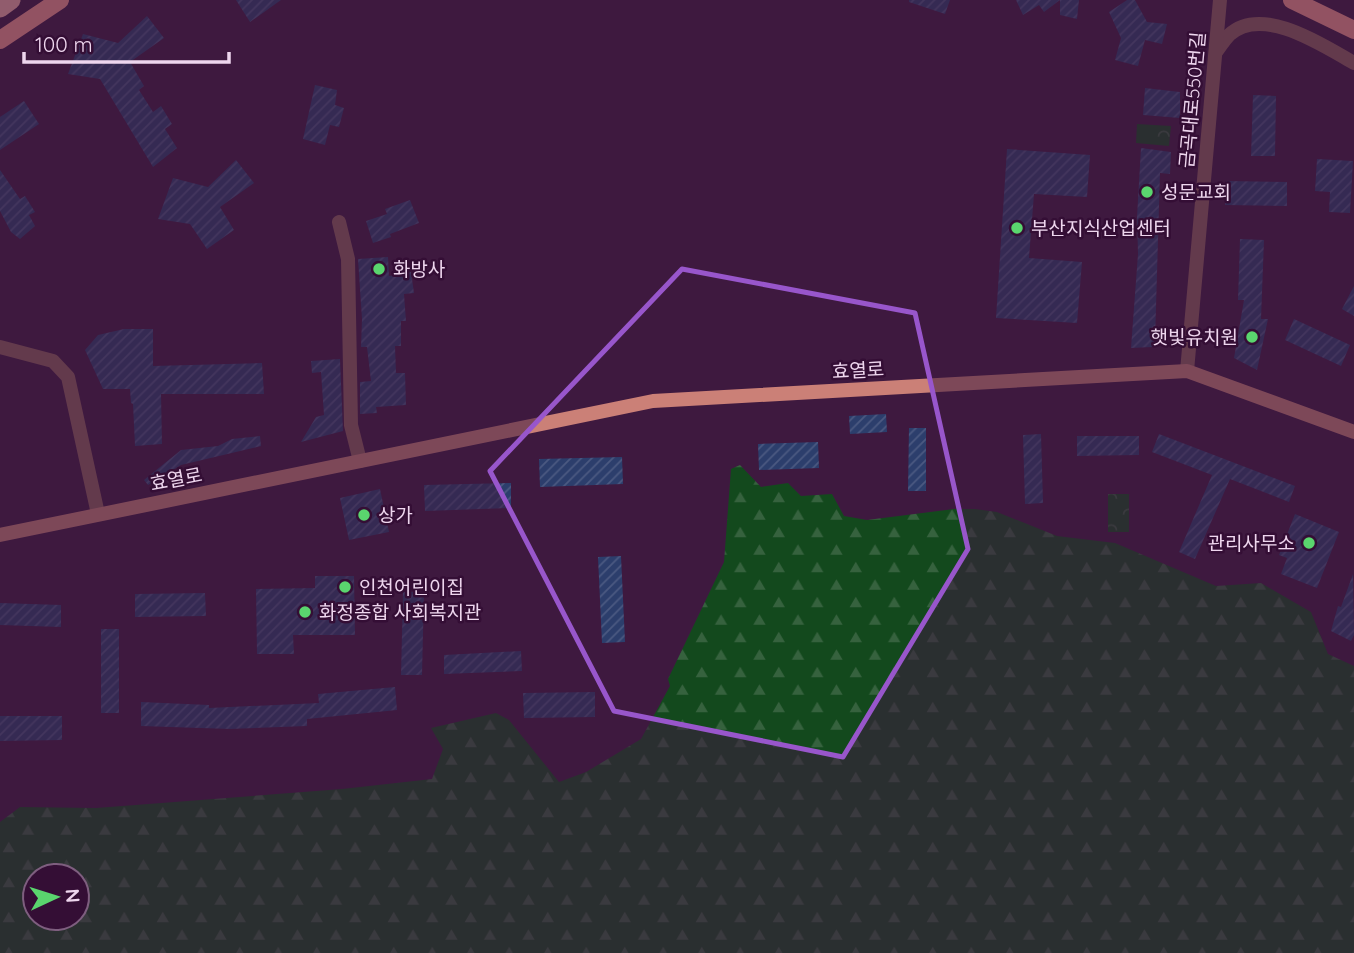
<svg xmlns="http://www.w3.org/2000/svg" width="1354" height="953" font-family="Quicksand,'Noto Sans KR',sans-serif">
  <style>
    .forest { fill: url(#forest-firs); fill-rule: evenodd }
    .park { fill: url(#park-crowns) }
    .building { fill: url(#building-hatch) }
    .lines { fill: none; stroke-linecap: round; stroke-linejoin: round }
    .minor { stroke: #91625c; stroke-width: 14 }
    .tertiary { stroke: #91625c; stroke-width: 14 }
    .secondary { stroke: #cb8077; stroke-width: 14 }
    .primary { stroke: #f8978c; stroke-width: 18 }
    .trunk { stroke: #f6ada4; stroke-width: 19 }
    .marked { fill: none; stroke: #9856cb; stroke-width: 5; stroke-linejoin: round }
    .poi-dot { fill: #5ad56e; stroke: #340e35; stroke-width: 2.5 }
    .labels { text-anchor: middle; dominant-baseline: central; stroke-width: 5; stroke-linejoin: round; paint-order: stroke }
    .street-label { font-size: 19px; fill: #eed6ee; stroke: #340e35 }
    .poi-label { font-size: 19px; fill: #eed6ee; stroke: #340e35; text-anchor: start }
  </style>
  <defs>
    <pattern id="forest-firs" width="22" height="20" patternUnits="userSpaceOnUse" patternTransform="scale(1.75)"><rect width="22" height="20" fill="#13491d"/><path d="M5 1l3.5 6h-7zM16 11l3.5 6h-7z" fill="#36623e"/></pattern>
    <pattern id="park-crowns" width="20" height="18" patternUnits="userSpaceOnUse" patternTransform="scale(1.75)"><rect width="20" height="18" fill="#13491d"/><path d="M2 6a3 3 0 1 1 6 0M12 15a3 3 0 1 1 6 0" fill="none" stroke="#36623e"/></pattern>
    <pattern id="building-hatch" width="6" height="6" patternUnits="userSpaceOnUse" patternTransform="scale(1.75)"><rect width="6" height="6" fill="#2c3e6c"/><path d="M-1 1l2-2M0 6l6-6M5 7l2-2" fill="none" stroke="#4b5981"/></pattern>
  </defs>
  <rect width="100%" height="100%" fill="#3e193f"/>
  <path class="forest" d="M740,465l21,22 27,-4 13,13 31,-2 12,22 23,4 87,-11h21l22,3 60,24 58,7 101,43 45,-3 50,29 17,42 26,12v287h-1354v-131l20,-15 76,1 246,-19 90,-10 11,-30 -12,-21 65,-15 13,7 50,62 27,-10 55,-33 29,-53 -2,-7 56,-117 7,-93zM35,876h42v42h-42z"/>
  <g class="park">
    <path d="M1137,124l34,2 -2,20 -33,-3z"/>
    <rect x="1108" y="494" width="21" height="38"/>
  </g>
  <g class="building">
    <path d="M236,0h45l-31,22z"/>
    <path d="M909,0h41l-5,14 -36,-12z"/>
    <path d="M1016,0h63l-2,19 -17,-4v-15l-16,12 -5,-7 -16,10z"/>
    <path d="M1127,0h8l12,22 20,2 -5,20 -17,-4 -7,26 -23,-6 6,-22 -12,-26z"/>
    <path d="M147,16l17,22 -34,24 14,24 -5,4 14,22 8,-6 11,18 -7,5 12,19 -24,19 -53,-88 -32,-5 15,-40 35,9z"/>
    <path d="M315,85l22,5 -2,15 9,3 -5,19 -9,-2 -5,20 -22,-6z"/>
    <path d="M1145,88l35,4v26l-37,-3z"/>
    <path d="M1253,95l23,1 -1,60h-24z"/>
    <path d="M24,101l15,23 -39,26v-33z"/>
    <path d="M1141,148l30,4 -1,22 -10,-1 -5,168 -3,6 -21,1 7,-94 -1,-37z"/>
    <path d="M1007,149l83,6 -3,42 -53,-3 -5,64 53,4 -5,61 -81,-5z"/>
    <path d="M1317,159l36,2 -3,52 -21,-1 1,-20 -15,-1z"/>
    <path d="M236,160l18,23 -34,24 14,23 -27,19 -17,-25 -32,-5 15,-41 35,9z"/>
    <path d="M0,170l20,29 5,-3 10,16 -6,3 6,11 -15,13 -9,-7 -11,-21z"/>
    <path d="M1226,181l61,1v24l-62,-1z"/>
    <path d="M410,200l9,23 -29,11 1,3 -18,6 -7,-22 21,-7 -2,-5z"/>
    <path d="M1240,239l24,1 -3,79h7l-11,51 -23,-12 10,-58h-6z"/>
    <path d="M388,257l1,19 22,-4 3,21 -10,1 2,27h-5v25h-6l1,27h9l1,32 -30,2 1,6 -17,1v-32l11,-1 -4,-34h-6l1,-28 -4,-60z"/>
    <path d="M1354,286v30l-12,-7z"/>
    <path d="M1294,319l56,26 -9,21 -56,-26z"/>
    <path d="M124,329h29v37l109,-3 2,31h-103l1,50 -27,2 -2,-42 -2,-1 -1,-14h-27l-18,-39 13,-15z"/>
    <path d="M340,359l3,72 -42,11 15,-25 8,-2 -3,-43 -9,1 -1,-12z"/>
    <path d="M886,414l1,18 -37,2 -1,-18z"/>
    <path d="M909,428h17v63h-18z"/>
    <path d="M1041,434l2,69 -18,1 -2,-69z"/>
    <path d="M1159,434l136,52 -6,16 -59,-23 -35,80 -16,-7 33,-77 -60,-23z"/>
    <path d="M260,436l1,10 -80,19 -33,20 -4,-5 37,-30 37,-4 14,-7z"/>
    <path d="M1077,436h62v19l-62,1z"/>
    <path d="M818,442l1,26 -60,2 -1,-26z"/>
    <path d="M622,457l1,27 -83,3 -1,-28z"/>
    <path d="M511,483v25l-86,3 -1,-26z"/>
    <path d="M380,489l9,43 -40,8 -9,-42z"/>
    <path d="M1295,514l44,18 -22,56 -36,-14 6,-16 -8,-3z"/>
    <path d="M621,556l4,86 -23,1 -4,-86z"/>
    <path d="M1353,574l1,61 -3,6 -20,-10 7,-25 3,1z"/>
    <path d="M315,576h39l1,59h-62l1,19h-37l-1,-65 59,-1z"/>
    <path d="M403,592h21l-2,83h-21z"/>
    <path d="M205,593l1,23 -71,1v-23z"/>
    <path d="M0,603l61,2v22l-61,-2z"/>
    <rect x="101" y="629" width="18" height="84"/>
    <path d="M521,651l1,20 -78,3v-19z"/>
    <path d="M395,687l2,23 -90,9v7l-77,3 -89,-3v-24l68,3v3l110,-5 -1,-9z"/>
    <path d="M595,692v25l-71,1 -1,-25z"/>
    <path d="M0,716h62v24l-62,1z"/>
  </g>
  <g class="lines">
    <path class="minor" d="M339,222l9,37 3,166 9,36"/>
    <g class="tertiary">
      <path d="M1216,52c4,-5 8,-12 13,-17 33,-31 95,11 125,28"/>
      <path d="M0,347l53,14 15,16 30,137"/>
      <path d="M1187,371l33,-371"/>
    </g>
    <path class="secondary" d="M0,535l653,-134 534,-30 167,61"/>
    <g class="primary">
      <path d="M1292,0l62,30"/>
      <path d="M0,40l60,-40"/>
    </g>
    <path class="trunk" d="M0,8l11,-8"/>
  </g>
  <path d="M0 0H1354V953H0ZM682,269l233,44 53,236 -125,208 -229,-46 -124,-240z" fill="#3e193f" fill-opacity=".55" fill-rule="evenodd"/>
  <path class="marked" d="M682,269l233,44 53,236 -125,208 -229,-46 -124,-240z"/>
  <g class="poi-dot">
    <circle cx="1147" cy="192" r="7"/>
    <circle cx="1017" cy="228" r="7"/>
    <circle cx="379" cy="269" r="7"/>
    <circle cx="1252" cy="337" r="7"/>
    <circle cx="364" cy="515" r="7"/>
    <circle cx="1309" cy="543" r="7"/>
    <circle cx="345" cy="587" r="7"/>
    <circle cx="305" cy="612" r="7"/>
  </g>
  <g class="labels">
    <g class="street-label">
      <text transform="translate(1192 100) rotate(-85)">금곡대로550번길</text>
      <text transform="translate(858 370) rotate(-3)">효열로</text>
      <text transform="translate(176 479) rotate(-11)">효열로</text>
    </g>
    <g class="poi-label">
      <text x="1161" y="192">성문교회</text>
      <text x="1031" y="228">부산지식산업센터</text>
      <text x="393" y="269">화방사</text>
      <text x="1238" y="337" text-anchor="end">햇빛유치원</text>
      <text x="378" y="515">상가</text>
      <text x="1295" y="543" text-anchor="end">관리사무소</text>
      <text x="359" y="587">인천어린이집</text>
      <text x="319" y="612">화정종합 사회복지관</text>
    </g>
  </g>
  <g transform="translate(56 897) rotate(86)"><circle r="33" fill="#340e35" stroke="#7e5e7f" stroke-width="2"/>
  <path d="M0-5L12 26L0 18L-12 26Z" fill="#5ad56e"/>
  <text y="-10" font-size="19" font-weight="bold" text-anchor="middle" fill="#eed6ee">N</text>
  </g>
  <path d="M24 52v10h205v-10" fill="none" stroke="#eed6ee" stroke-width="3.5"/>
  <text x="35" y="52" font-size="21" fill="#eed6ee" stroke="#340e35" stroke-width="5" paint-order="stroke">100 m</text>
</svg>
